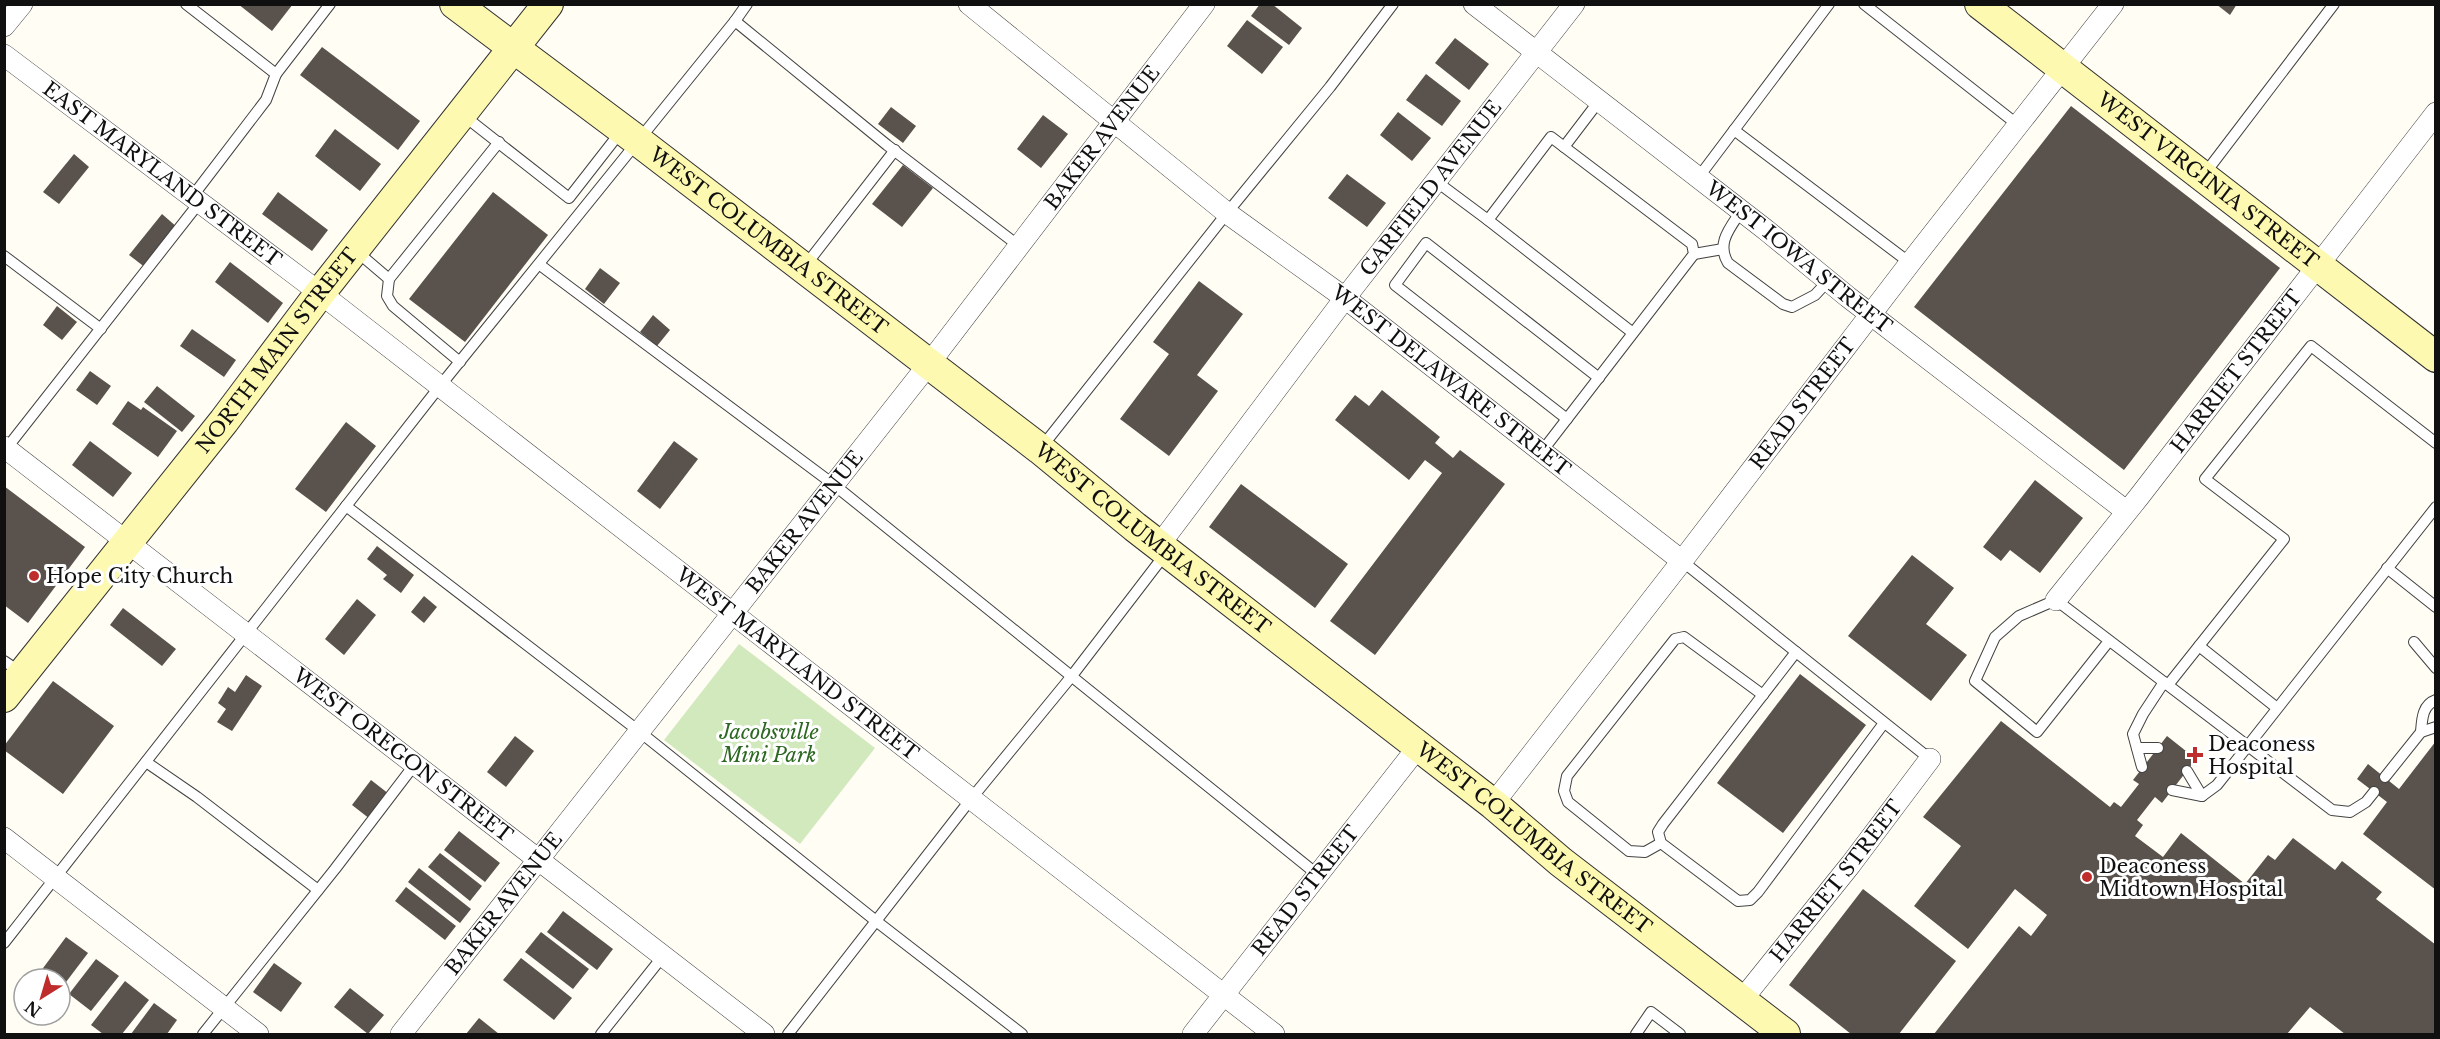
<svg xmlns="http://www.w3.org/2000/svg" width="2440" height="1039" font-family="'Libre Baskerville',serif">
  <style>
    .grass { fill: #d2e9bd }
    .building { fill: #59524d }
    .lines { fill: none; stroke-linecap: round; stroke-linejoin: round }
    .lane-casing { stroke: #434343; stroke-width: 12 }
    .street-casing { stroke: #434343; stroke-width: 22 }
    .secondary-casing { stroke: #323232; stroke-width: 32 }
    .lane { stroke: #fff; stroke-width: 10 }
    .street { stroke: #fff; stroke-width: 21 }
    .secondary { stroke: #fdf9b1; stroke-width: 30 }
    .poi-dot { fill: #be2c2b; stroke: #fff; stroke-width: 2 }
    .labels { text-anchor: middle; dominant-baseline: central; stroke-width: 6; stroke-linejoin: round; paint-order: stroke }
    .street-label { font-size: 20px; fill: #101010; stroke: #fff }
    .poi-label { font-size: 20px; fill: #101010; stroke: #fff; text-anchor: start }
    .park-label { font-size: 20px; font-style: italic; fill: #2c6821; stroke: #fff }
  </style>
  <rect width="100%" height="100%" fill="#fffdf4"/>
  <path class="grass" d="M739,644l136,104 -75,96 -136,-104z"/>
  <g class="building">
    <path d="M238,4h55l-21,27z"/>
    <path d="M1260,4h12l30,24 -13,17 -38,-29z"/>
    <path d="M2216,4h21l-7,11z"/>
    <path d="M1247,20l36,27 -21,27 -35,-28z"/>
    <path d="M1455,38l34,26 -20,26 -34,-27z"/>
    <path d="M322,47l98,74 -22,29 -98,-75z"/>
    <path d="M1426,74l35,27 -19,25 -36,-26z"/>
    <path d="M2071,106l209,162 -156,202 -210,-163z"/>
    <path d="M891,107l25,19 -13,17 -25,-19z"/>
    <path d="M1398,112l33,26 -19,23 -32,-26z"/>
    <path d="M1043,115l25,19 -27,34 -24,-19z"/>
    <path d="M335,129l46,35 -21,27 -45,-35z"/>
    <path d="M74,154l15,13 -30,37 -16,-12z"/>
    <path d="M903,165l30,23 -31,39 -30,-23z"/>
    <path d="M1347,174l39,29 -19,24 -39,-29z"/>
    <path d="M278,192l50,38 -16,21 -50,-37z"/>
    <path d="M493,192l55,43 -83,107 -56,-43z"/>
    <path d="M162,214l16,14 -32,40 -17,-13z"/>
    <path d="M230,262l53,41 -15,20 -53,-41z"/>
    <path d="M600,268l20,15 -16,21 -19,-15z"/>
    <path d="M1199,281l44,33 -46,61 21,16 -49,65 -49,-37 49,-65 -16,-12z"/>
    <path d="M57,306l20,16 -15,18 -19,-15z"/>
    <path d="M653,315l17,15 -13,16 -17,-14z"/>
    <path d="M192,329l44,31 -12,17 -44,-31z"/>
    <path d="M90,371l21,15 -14,19 -21,-15z"/>
    <path d="M157,386l38,30 -13,16 -38,-30z"/>
    <path d="M1382,390l58,47 -5,6 18,15 7,-8 45,34 -130,171 -45,-34 112,-148 -17,-13 -16,20 -74,-60 20,-25 14,11z"/>
    <path d="M128,401l13,9 2,-3 34,24 -19,26 -46,-33z"/>
    <path d="M346,422l30,24 -50,66 -31,-23z"/>
    <path d="M90,441l42,32 -19,24 -41,-32z"/>
    <path d="M674,441l24,18 -38,50 -23,-18z"/>
    <path d="M2035,480l48,38 -43,55 -30,-23 -9,11 -18,-14z"/>
    <path d="M1241,484l107,80 -33,44 -106,-81z"/>
    <path d="M4,486l81,61 -57,76 -24,-18z"/>
    <path d="M377,546l37,29 -13,18 -18,-14 4,-4 -20,-16z"/>
    <path d="M1912,555l42,33 -28,36 41,31 -36,46 -83,-65z"/>
    <path d="M424,596l13,11 -13,16 -13,-11z"/>
    <path d="M357,599l19,16 -32,40 -19,-16z"/>
    <path d="M123,608l53,41 -14,17 -52,-41z"/>
    <path d="M1800,674l66,51 -83,108 -66,-50z"/>
    <path d="M246,675l16,11 -30,45 -15,-9 9,-13 -8,-6 10,-16 7,5z"/>
    <path d="M53,681l61,45 -51,68 -59,-44v-4z"/>
    <path d="M2001,721l109,86 4,-5 7,5 18,-23 -6,-4 34,-44 29,23 -34,44 -7,-6 -18,23 6,5 -8,11 28,21 18,-24 64,51 23,-29 7,5 18,-22 42,32 7,-9 40,31 -6,7 60,46v89h-91l-35,-27 -23,27h-353l85,-108 12,10 16,-21 -32,-26 -47,60 -54,-43 47,-60 -38,-29z"/>
    <path d="M515,736l19,15 -28,36 -19,-15z"/>
    <path d="M2436,741v149l-73,-56 24,-32 -30,-23 11,-15 31,25z"/>
    <path d="M371,780l18,14 -19,25 -18,-14z"/>
    <path d="M459,831l41,32 -15,19 -41,-32z"/>
    <path d="M440,853l42,33 -12,15 -42,-34z"/>
    <path d="M419,868l52,41 -11,14 -52,-41z"/>
    <path d="M406,887l50,39 -11,14 -50,-39z"/>
    <path d="M1863,889l93,72 -57,73h-48l-62,-49z"/>
    <path d="M563,911l50,38 -16,21 -50,-38z"/>
    <path d="M541,932l48,37 -16,20 -48,-37z"/>
    <path d="M66,937l22,16 -28,37v-11h-25z"/>
    <path d="M521,958l51,40 -18,22 -51,-40z"/>
    <path d="M96,959l23,17 -28,35 -22,-17z"/>
    <path d="M274,963l28,20 -21,29 -28,-20z"/>
    <path d="M125,981l24,19 -27,34h-19l-12,-9z"/>
    <path d="M350,988l34,27 -16,19 -34,-27z"/>
    <path d="M154,1003l23,17 -10,14h-36z"/>
    <path d="M479,1018l20,16h-33z"/>
  </g>
  <g class="lines">
    <g class="lane-casing">
      <g id="lane">
        <path d="M186,4l90,70 54,-70"/>
        <path d="M1864,4l154,121"/>
        <path d="M735,21l12,-17"/>
        <path d="M463,115l106,83 53,-68"/>
        <path d="M1734,130l176,133"/>
        <path d="M1564,147l35,-46"/>
        <path d="M2203,176l131,-172"/>
        <path d="M1698,178l131,-174"/>
        <path d="M1437,182l51,38"/>
        <path d="M192,197l74,-97 10,-26"/>
        <path d="M1741,211c-11,17 -25,32 -13,52l55,41 9,3 23,-12 13,-14"/>
        <path d="M355,250l34,29 110,-137"/>
        <path d="M1694,254l29,-5"/>
        <path d="M4,256l97,73"/>
        <path d="M540,265l293,219 485,391"/>
        <path d="M805,266l90,-116"/>
        <path d="M389,279l-2,17 6,10 67,56"/>
        <path d="M1567,419l-172,-134 31,-42 173,135"/>
        <path d="M1041,448l186,-235 103,-126 63,-83"/>
        <path d="M6,449l193,-246"/>
        <path d="M1543,450l151,-196 -2,-10 -141,-107 -63,83 145,113"/>
        <path d="M346,506l294,226 236,189 146,113"/>
        <path d="M1682,561l248,198"/>
        <path d="M2387,568l49,39"/>
        <path d="M2109,641l-72,91 -62,-51 20,-44 24,-21 37,-16 276,210 18,2 16,-10 8,-10"/>
        <path d="M2414,642l22,26"/>
        <path d="M2199,646l78,62"/>
        <path d="M1796,652l-133,172 -5,8 3,11 77,58 12,-1 8,-8 126,-169"/>
        <path d="M4,661l16,11"/>
        <path d="M2168,685l116,-146 -79,-60 106,-133 125,97"/>
        <path d="M2421,732c1,-12 1,-27 15,-32"/>
        <path d="M2137,748h21"/>
        <path d="M146,762l51,35 121,93"/>
        <path d="M2142,767l-9,-33 10,-20 21,-32"/>
        <path d="M2187,771l15,25"/>
        <path d="M2385,777l36,-45 15,-5"/>
        <path d="M2172,790l30,6 15,-11 219,-278"/>
        <path d="M1661,843l-16,9 -16,-1 -61,-49 -4,-11 3,-15 108,-137 9,-2 79,58"/>
        <path d="M4,943l436,-557 295,-365 152,124 132,101"/>
        <path d="M203,1034l132,-165 80,-105"/>
        <path d="M601,1034l62,-78"/>
        <path d="M788,1034l183,-235 100,-122 95,-124"/>
        <path d="M1636,1034l15,-22 29,22"/>
      </g>
    </g>
    <g class="street-casing">
      <g id="street">
        <path id="s1" d="M969,4l258,209 118,85 337,263"/>
        <path id="s2" d="M1474,4l292,226 82,67 278,214"/>
        <path d="M4,26l18,-22"/>
        <path id="s3" d="M4,55l316,238 954,741"/>
        <path id="s4" d="M4,447l760,587"/>
        <path id="s5" d="M1160,544l185,-246 229,-294"/>
        <path id="s6" d="M2056,600l82,-102 298,-385"/>
        <path id="s7" d="M1493,804l189,-243 228,-298 203,-259"/>
        <path d="M4,838l254,196"/>
        <path id="s8" d="M1741,1001l110,-137 79,-105"/>
        <path id="s9" d="M401,1034l527,-669 276,-361"/>
        <path id="s10" d="M1193,1034l225,-287"/>
      </g>
    </g>
    <g class="secondary-casing">
      <g id="secondary">
        <path id="s11" d="M455,4l183,137 402,308 95,78 358,277 68,58 224,172"/>
        <path id="s12" d="M1980,4l456,353"/>
        <path id="s13" d="M4,697l220,-276 96,-128 228,-289"/>
      </g>
    </g>
    <use href="#lane" class="lane"/>
    <use href="#street" class="street"/>
    <use href="#secondary" class="secondary"/>
  </g>
  <g class="poi-dot">
    <circle cx="34" cy="576" r="6"/>
    <path d="M2192 746h6v6h6v6h-6v6h-6v-6h-6v-6h6z"/>
    <circle cx="2087" cy="877" r="6"/>
  </g>
  <g class="labels">
    <g class="street-label">
      <text stroke="none"><textPath href="#s9" startOffset="1138">BAKER AVENUE</textPath></text>
      <text stroke="none"><textPath href="#s3" startOffset="198">EAST MARYLAND STREET</textPath></text>
      <text stroke="none"><textPath href="#s12" startOffset="288">WEST VIRGINIA STREET</textPath></text>
      <text stroke="none"><textPath href="#s5" startOffset="447">GARFIELD AVENUE</textPath></text>
      <text stroke="none"><textPath href="#s11" startOffset="393">WEST COLUMBIA STREET</textPath></text>
      <text stroke="none"><textPath href="#s2" startOffset="412">WEST IOWA STREET</textPath></text>
      <text stroke="none"><textPath href="#s13" startOffset="441">NORTH MAIN STREET</textPath></text>
      <text stroke="none"><textPath href="#s6" startOffset="291">HARRIET STREET</textPath></text>
      <text stroke="none"><textPath href="#s1" startOffset="612">WEST DELAWARE STREET</textPath></text>
      <text stroke="none"><textPath href="#s7" startOffset="506">READ STREET</textPath></text>
      <text stroke="none"><textPath href="#s9" startOffset="652">BAKER AVENUE</textPath></text>
      <text stroke="none"><textPath href="#s11" startOffset="879">WEST COLUMBIA STREET</textPath></text>
      <text stroke="none"><textPath href="#s3" startOffset="1000">WEST MARYLAND STREET</textPath></text>
      <text stroke="none"><textPath href="#s4" startOffset="504">WEST OREGON STREET</textPath></text>
      <text stroke="none"><textPath href="#s11" startOffset="1364">WEST COLUMBIA STREET</textPath></text>
      <text stroke="none"><textPath href="#s8" startOffset="153">HARRIET STREET</textPath></text>
      <text stroke="none"><textPath href="#s10" startOffset="182">READ STREET</textPath></text>
      <text stroke="none"><textPath href="#s9" startOffset="166">BAKER AVENUE</textPath></text>
    </g>
    <g class="poi-label">
      <text x="46" y="576">Hope City Church</text>
      <text x="2208" y="744">Deaconess<tspan x="2208" dy="23">Hospital</tspan></text>
      <text x="2099" y="866">Deaconess<tspan x="2099" dy="23">Midtown Hospital</tspan></text>
    </g>
    <g class="park-label">
      <text x="769" y="732">Jacobsville<tspan x="769" dy="23">Mini Park</tspan></text>
    </g>
  </g>
  <rect width="2440" height="1039" fill="none" stroke="#101010" stroke-width="12"/>
  <g transform="translate(42 997) rotate(217)"><circle r="28" fill="#ffffff" stroke="#9f9f9f" stroke-width="1.5"/>
  <path d="M0-4.5L10 22L0 15L-10 22Z" fill="#be2c2b"/>
  <text y="-9" font-size="16" font-weight="bold" text-anchor="middle" fill="#101010">N</text>
  </g>
</svg>
